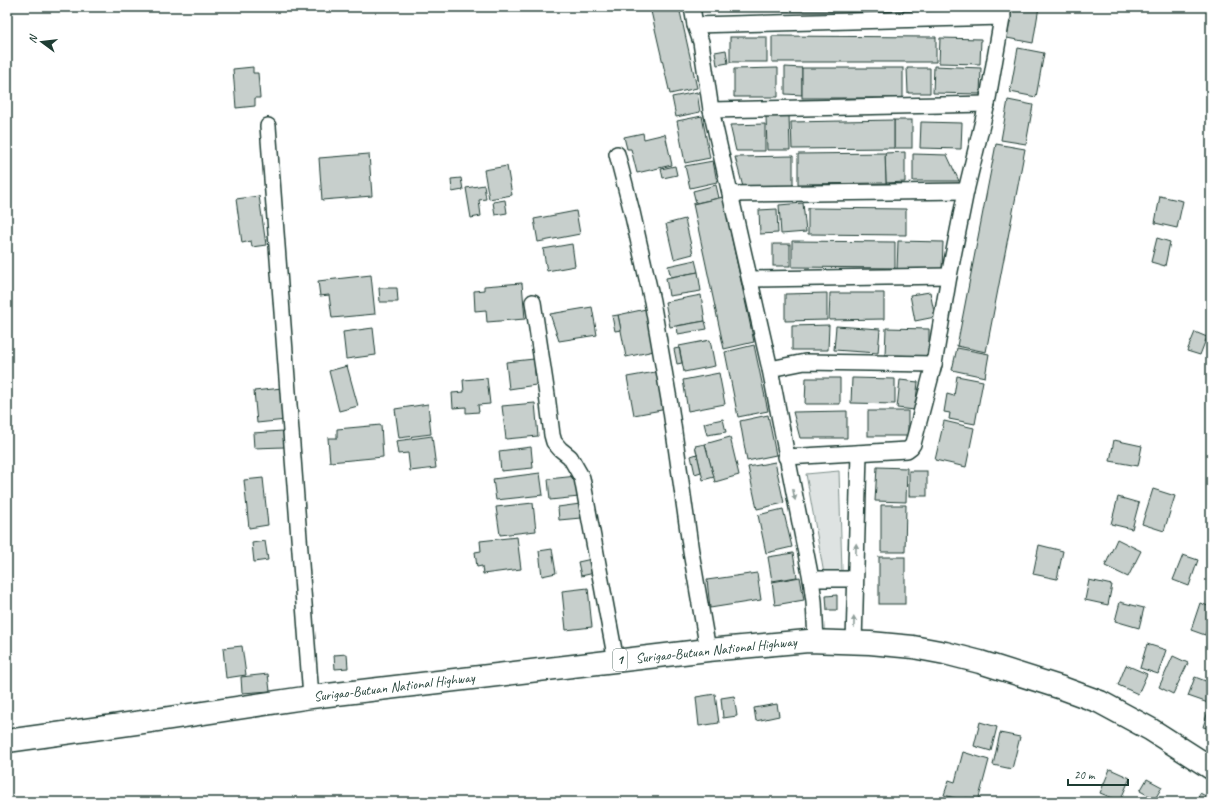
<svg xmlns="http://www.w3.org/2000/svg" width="1218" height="809" font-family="Caveat,sans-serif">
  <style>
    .green { fill: #dee3e2; stroke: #7e908b }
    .building { fill: #c7cfcc; stroke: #1f3d34 }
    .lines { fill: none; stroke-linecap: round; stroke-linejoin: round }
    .minor-casing { stroke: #1f3d34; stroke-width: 18 }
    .trunk-casing { stroke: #1f3d34; stroke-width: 25 }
    .minor { stroke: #fff; stroke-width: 15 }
    .trunk { stroke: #fff; stroke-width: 22 }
    .oneway { fill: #8f9e9a }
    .labels { text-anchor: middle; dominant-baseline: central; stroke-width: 3; stroke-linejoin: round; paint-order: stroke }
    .shield { fill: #fff; stroke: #627771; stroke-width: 1 }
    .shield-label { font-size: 13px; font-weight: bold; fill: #1f3d34 }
    .street-label { font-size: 14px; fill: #1f3d34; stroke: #fff }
  </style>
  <rect width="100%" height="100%" fill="#fff"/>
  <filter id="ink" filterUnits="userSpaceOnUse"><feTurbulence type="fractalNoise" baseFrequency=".025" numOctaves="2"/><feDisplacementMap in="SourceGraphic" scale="8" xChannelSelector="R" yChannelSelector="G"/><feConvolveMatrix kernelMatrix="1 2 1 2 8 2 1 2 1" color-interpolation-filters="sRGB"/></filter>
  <g filter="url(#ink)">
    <path class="green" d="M839,471l3,100 -18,3 -18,-100z"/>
    <g class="building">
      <path d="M650,7h29l18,81 -27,6z"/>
      <rect x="715" y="7" width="43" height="3"/>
      <rect x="765" y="7" width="17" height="3"/>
      <rect x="783" y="7" width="120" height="4"/>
      <rect x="908" y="7" width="20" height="2"/>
      <rect x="929" y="7" width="20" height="5"/>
      <rect x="950" y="7" width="42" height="1"/>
      <path d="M1012,7h27l-6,36 -26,-5z"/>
      <path d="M772,36l164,1v25h-164z"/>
      <rect x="730" y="37" width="37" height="25"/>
      <path d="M940,38l41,1 -1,25 -41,-1z"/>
      <path d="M1018,48l26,5 -8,44 -26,-5z"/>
      <path d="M726,50l2,13 -11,2 -2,-13z"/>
      <path d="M934,66l47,2 -1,26 -47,-1z"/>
      <path d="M253,67v6h5l2,25h-5v8l-19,2 -3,-39z"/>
      <path d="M785,67l17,1v27l-17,-1z"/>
      <path d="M778,68v29h-44v-28z"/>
      <rect x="802" y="68" width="101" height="30"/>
      <path d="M907,68h23v25h-22z"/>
      <path d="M697,92l3,20 -24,5 -4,-20z"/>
      <path d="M1008,100l25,5 -7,39 -25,-4z"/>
      <path d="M789,115l1,35h-23l-1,-34z"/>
      <path d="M702,116l8,42 -25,5 -8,-42z"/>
      <rect x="894" y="120" width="18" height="28"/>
      <path d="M894,120v28l-102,1 -1,-27z"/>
      <path d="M921,122l41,1 -1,26 -41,-1z"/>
      <path d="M765,124v27h-29l-6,-26z"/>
      <path d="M643,133l1,6 21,-5 7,31 -35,8 -6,-24h-4l-3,-12z"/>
      <path d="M996,144l29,5 -39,203 -29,-6z"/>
      <path d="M905,152v30l-19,1 -1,-30z"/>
      <path d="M885,153l1,30 -88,1v-30z"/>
      <path d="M369,154l3,42 -50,4 -3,-42z"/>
      <path d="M913,154l34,1 12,26h-46z"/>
      <path d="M793,156v30l-50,1 -8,-30z"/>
      <path d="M713,161l4,21 -27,6 -5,-22z"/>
      <path d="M507,166l5,29 -23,4 -5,-29z"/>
      <path d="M675,166l2,9 -14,3 -2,-9z"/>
      <path d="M461,178l2,12 -11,2 -1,-13z"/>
      <path d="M484,185l2,14 -7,1 2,16 -10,2 -5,-30z"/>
      <path d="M716,185l3,13 -23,5 -3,-12z"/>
      <path d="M259,196l7,49 -14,2 -1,-6 -9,2 -6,-44z"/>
      <path d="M1160,196l23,5 -6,27 -22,-5z"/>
      <path d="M723,197l31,145 -30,7 -31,-145z"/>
      <path d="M505,200l2,13 -12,2 -2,-13z"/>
      <path d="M803,203l3,29 -25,2 -2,-29z"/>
      <path d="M808,208l98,1v26l-98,-1z"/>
      <path d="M777,209l1,24 -18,1 -1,-24z"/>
      <path d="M576,211l4,23 -42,8 -4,-23z"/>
      <path d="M685,219l8,35 -19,5 -8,-35z"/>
      <path d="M1157,238l13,4 -5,24 -14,-4z"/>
      <path d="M792,241l103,1v26l-103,-1z"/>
      <path d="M898,241l45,1 -1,29 -45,-1z"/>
      <path d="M572,244l3,22 -28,5 -4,-22z"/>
      <rect x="773" y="244" width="17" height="22"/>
      <path d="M695,260l3,12 -27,5 -3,-11z"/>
      <path d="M698,272l3,19 -32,5 -3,-18z"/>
      <path d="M371,275l4,39 -43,4 -3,-23 -9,1 -2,-15z"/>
      <path d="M522,283l3,36 -38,3 -1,-12 -11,1 -1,-20 10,-1v-4z"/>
      <path d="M379,288h18l1,14h-18z"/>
      <path d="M930,292l5,25 -20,4 -5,-26z"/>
      <path d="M827,293v27l-42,1v-27z"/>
      <path d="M830,293h54v26l-55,1z"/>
      <path d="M701,295l4,26 -35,6 -5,-25z"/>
      <path d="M592,307l5,28 -38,6 -9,-27z"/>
      <path d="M646,309l8,42 -28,6 -8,-42z"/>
      <path d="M618,315l3,15 -6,1 -3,-15z"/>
      <path d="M705,321l2,8 -29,5 -1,-8z"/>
      <path d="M829,325l-1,25h-36v-24z"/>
      <path d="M836,326l44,3 -2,24 -44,-3z"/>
      <path d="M373,328l3,27 -30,4 -3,-27z"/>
      <path d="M886,328l43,1v27l-44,-1z"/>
      <path d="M1195,332l12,5 -7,18 -13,-4z"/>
      <path d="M710,340l5,26 -31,6 -5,-26z"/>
      <path d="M754,345l14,66 -30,6 -13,-65z"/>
      <path d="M679,348l3,15 -5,1 -3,-15z"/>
      <path d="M957,348l32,6 -4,23 -33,-7z"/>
      <path d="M534,359l2,26 -27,4 -3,-27z"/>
      <path d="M347,366l11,40 -19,5 -10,-40z"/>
      <path d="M661,371l6,38 -33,6 -7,-38z"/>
      <path d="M719,373l6,31 -37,7 -5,-31z"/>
      <path d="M957,376l26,5 -8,43 -26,-5 1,-6 -6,-1 3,-18 7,2z"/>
      <path d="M487,378l3,26 -12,1 1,7 -13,1v-6l-13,1 -1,-15 12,-1 -1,-12z"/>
      <path d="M806,378h34v26h-35z"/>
      <path d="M852,378l43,1v25l-44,-1z"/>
      <path d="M900,380l18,2 -3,28 -18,-2z"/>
      <path d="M282,388l4,32 -29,3 -3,-32z"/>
      <path d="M535,403l3,33 -32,3 -4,-33z"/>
      <path d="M428,404l3,30 -32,4 -4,-29z"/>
      <path d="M847,411v27h-47l-7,-26z"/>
      <rect x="868" y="411" width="40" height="25"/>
      <path d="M768,415l8,40 -29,6 -7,-40z"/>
      <path d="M723,419l3,13 -19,3 -3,-12z"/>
      <path d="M944,421l30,7 -8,39 -31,-7z"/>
      <path d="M381,425l2,32 -53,5 -2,-24h9v-9z"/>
      <path d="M283,431l1,16 -30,1 -1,-15z"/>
      <path d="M432,436l4,32 -26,3 -2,-18 -10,1 -2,-13z"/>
      <path d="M730,437l9,38 -24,7 -10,-38z"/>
      <path d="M1114,440l28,6 -4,20 -28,-5z"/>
      <path d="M705,444l9,33 -11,3 -8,-34z"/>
      <path d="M531,447l2,21 -32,3 -2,-20z"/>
      <path d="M697,454l4,18 -6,2 -4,-18z"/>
      <path d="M775,462l9,41 -27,6 -9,-42z"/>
      <path d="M877,467l30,1 -1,34 -31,-1z"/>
      <rect x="909" y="471" width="18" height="25"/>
      <path d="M540,473l3,22 -47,5 -3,-21z"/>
      <path d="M577,476l2,21 -29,3 -2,-21z"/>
      <path d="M263,478l5,47 -19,3 -5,-48z"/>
      <path d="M1153,489l22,7 -11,35 -22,-7z"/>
      <path d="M1118,497l21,6 -7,26 -21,-5z"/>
      <path d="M533,503l3,28 -36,4 -4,-28z"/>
      <path d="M580,504l1,14 -22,2 -1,-13z"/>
      <path d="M881,505h25l-1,47h-24z"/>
      <path d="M783,509l9,38 -26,6 -8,-38z"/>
      <path d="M517,537l4,32 -38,5 -1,-8 -5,1 -2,-15 6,-1 -1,-10z"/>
      <path d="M1117,539l24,12 -13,26 -23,-11z"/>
      <path d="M265,541l3,19 -14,2 -2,-19z"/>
      <path d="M1039,545l24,6 -6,28 -24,-5z"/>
      <path d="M552,549l4,24 -14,3 -3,-25z"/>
      <path d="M793,553l4,24 -25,4 -4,-24z"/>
      <path d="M1183,555l15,5 -9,26 -16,-6z"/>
      <rect x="879" y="557" width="26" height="47"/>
      <path d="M596,558l3,14 -18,4 -3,-14z"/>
      <path d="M757,573l4,27 -51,8 -3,-28z"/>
      <path d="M800,577l4,23 -29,5 -3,-23z"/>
      <path d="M1089,580l23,5 -4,20 -23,-5z"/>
      <path d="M588,588l4,39 -26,3 -4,-39z"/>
      <path d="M837,595v15h-10l-1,-14z"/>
      <path d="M1120,602l24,6 -5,20 -24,-7z"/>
      <path d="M1200,603l11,4v11l-6,17 -14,-5z"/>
      <path d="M1147,644l19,6 -8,24 -18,-6z"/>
      <path d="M242,646l4,29 -20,3 -3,-30z"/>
      <path d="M347,654l1,14 -13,1 -1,-14z"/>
      <path d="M1173,656l15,7 -15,31 -14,-7z"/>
      <path d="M1126,665l21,9 -9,20 -20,-9z"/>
      <path d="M268,674l2,17 -28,2 -1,-16z"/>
      <path d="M1195,677l16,6v21l-23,-8z"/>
      <path d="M715,694l4,29 -20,3 -3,-29z"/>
      <path d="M734,696l3,20 -14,2 -2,-20z"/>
      <path d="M777,704l2,12 -23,5 -2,-13z"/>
      <path d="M1209,708h2v21l-8,-2z"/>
      <path d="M980,722l17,5 -6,24 -17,-5z"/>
      <path d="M1000,733l20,4 -8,32 -19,-4z"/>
      <path d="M963,752l26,8 -11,41 -12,-3 -1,3 -21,-6 5,-15 6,2z"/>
      <path d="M1110,769l20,9 -10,23 -20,-8z"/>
      <path d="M1147,779l15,8 -7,12 -15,-8z"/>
      <path d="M1200,793l11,6v3h-15z"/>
    </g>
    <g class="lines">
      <g class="minor-casing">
        <g id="minor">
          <path d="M692,7l3,18 6,17 10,68 59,259 41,210 3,22 2,40"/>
          <path d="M695,25l308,-8"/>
          <path d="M711,110l276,-6"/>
          <path d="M268,126l43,571"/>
          <path d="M617,154l15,58 20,89 19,110 20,141 17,98"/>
          <path d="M731,194l235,-3"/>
          <path d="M750,279l199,-3"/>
          <path d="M533,302l14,93 5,40 2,7 6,7 10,8 12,21 34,183"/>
          <path d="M770,369l35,-7 129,2"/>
          <path d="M786,457l121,-7 4,-3 2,-3 21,-80 15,-88 17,-85 21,-87 17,-97"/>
          <path d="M811,579h44"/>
          <path d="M854,643l5,-190"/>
        </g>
      </g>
      <g class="trunk-casing">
        <path id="trunk" d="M7,741l143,-20 161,-24 397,-47 100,-9 62,2 43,4 32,6 35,9 82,26 38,14 50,27 61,39"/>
      </g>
      <use href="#minor" class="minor"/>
      <use href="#trunk" class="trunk"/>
    </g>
    <defs><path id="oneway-solid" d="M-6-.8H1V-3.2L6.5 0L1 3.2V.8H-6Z"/></defs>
    <g class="oneway">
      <use href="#oneway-solid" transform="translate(794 495) rotate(78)"/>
      <use href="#oneway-solid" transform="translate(856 549) rotate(-88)"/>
      <use href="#oneway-solid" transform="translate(854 622) rotate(-89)"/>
    </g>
  </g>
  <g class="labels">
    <rect class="shield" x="613" y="649" width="14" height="22" rx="3"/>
    <g class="shield-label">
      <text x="620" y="660">1</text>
    </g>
    <g class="street-label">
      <text transform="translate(716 650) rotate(-6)">Surigao-Butuan National Highway</text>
      <text transform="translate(394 687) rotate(-7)">Surigao-Butuan National Highway</text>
    </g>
  </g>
  <rect width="1218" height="809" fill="none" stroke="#fff" stroke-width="24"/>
  <rect x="12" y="12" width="1194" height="785" fill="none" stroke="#1f3d34" stroke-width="1.5" filter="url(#ink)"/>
  <g transform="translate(42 42) rotate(285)" stroke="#ffffff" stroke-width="3" paint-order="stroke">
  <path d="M0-3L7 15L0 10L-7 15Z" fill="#1f3d34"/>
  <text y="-6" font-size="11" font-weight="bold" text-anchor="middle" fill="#1f3d34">N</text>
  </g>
  <path d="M1068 779v6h60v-6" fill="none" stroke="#1f3d34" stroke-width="2"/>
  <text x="1074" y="779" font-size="12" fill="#1f3d34" stroke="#ffffff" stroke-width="3" paint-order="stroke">20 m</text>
</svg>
